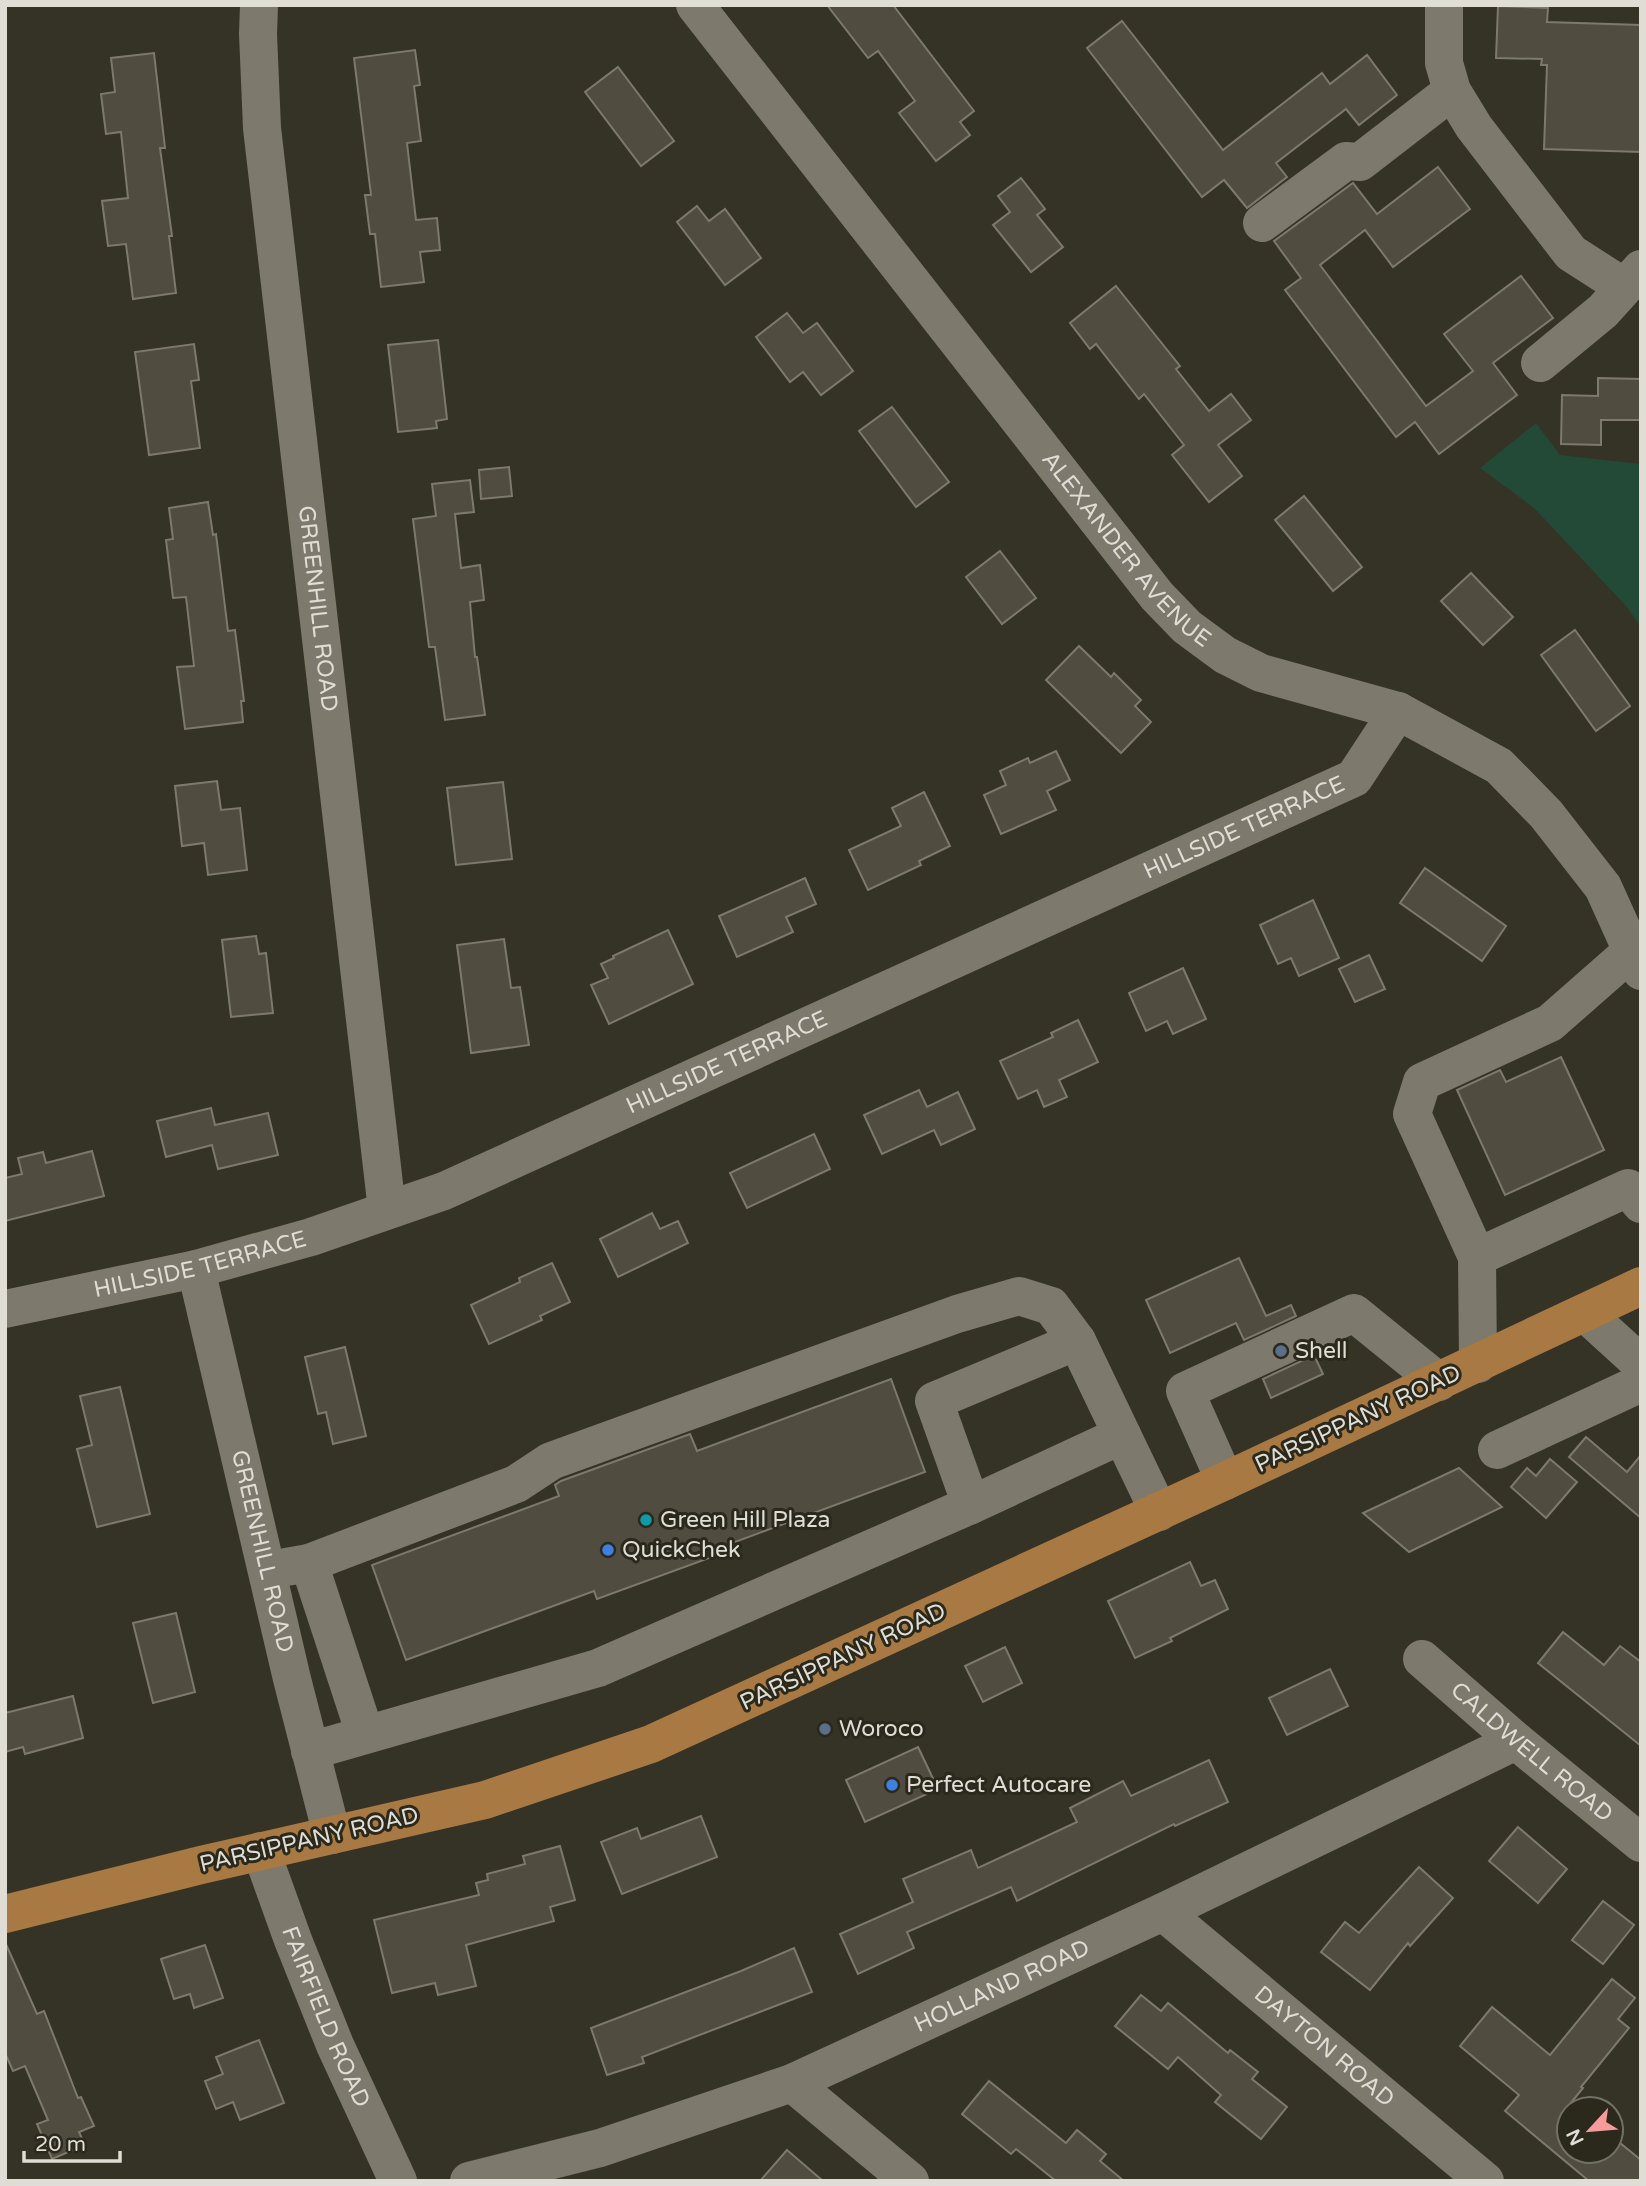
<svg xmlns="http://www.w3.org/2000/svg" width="1646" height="2186" font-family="'Varela Round',sans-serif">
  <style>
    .green { fill: #234937 }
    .building { fill: #504c40; stroke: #7d796b; stroke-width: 2 }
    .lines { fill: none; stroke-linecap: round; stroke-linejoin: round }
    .minor { stroke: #7d796c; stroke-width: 38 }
    .major { stroke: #a87942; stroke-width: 38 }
    .service-dot { fill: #5c6f8a; stroke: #2b281c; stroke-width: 2.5 }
    .culture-dot { fill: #0f9aa8; stroke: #2b281c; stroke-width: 2.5 }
    .shop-dot { fill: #3f7fe0; stroke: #2b281c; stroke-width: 2.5 }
    .labels { text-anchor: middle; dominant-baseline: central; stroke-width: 6; stroke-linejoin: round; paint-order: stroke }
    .street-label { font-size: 23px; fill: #dfddd5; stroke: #2b281c }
    .poi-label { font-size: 23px; fill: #dfddd5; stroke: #2b281c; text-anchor: start }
  </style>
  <rect width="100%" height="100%" fill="#353226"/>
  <path class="green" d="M1536,423l24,32 81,9v163l-15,-21 -92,-98 -54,-40z"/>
  <g class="building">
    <path d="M827,5h66l81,106 -14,11 10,13 -34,26 -37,-48 16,-12 -37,-50 -10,7z"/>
    <path d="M1498,6l50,2 -1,14 94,3v127l-97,-3 3,-84h-6l1,-6 -46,-1z"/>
    <path d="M1122,21l101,129 99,-77 8,11 37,-29 30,40 -38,30 -13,-16 -70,54 11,14 -40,31 -23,-28 -22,17 -115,-149z"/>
    <path d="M415,50l5,35 -6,1 7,55 -14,2 9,77 21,-2 3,32 -20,2 4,30 -43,5 -6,-53h-5l-5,-39h6l-17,-137z"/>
    <path d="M154,53l11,95h-5l12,88h-3l7,57 -43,6 -7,-55 -18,2 -6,-45 26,-3 -7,-66 -15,2 -5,-40 14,-2 -4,-34z"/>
    <path d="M618,67l56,74 -33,25 -56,-74z"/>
    <path d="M1438,167l32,42 -77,58 -28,-37 -45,35 106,141 47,-35 -29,-37 77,-58 32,42 -60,45 24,32 -78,59 -24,-32 -19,15 -111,-147 16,-12 -27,-37 79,-58 24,31z"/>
    <path d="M1021,178l24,31 -8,6 26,32 -32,25 -38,-47 17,-13 -12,-16z"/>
    <path d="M697,206l12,15 16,-12 36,49 -36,27 -48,-63z"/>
    <path d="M1116,286l64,80 -4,3 33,42 22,-17 20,26 -33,25 24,31 -33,26 -37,-47 12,-10 -40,-51 -5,5 -43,-55 -6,5 -20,-26z"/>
    <path d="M787,313l16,20 14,-10 36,48 -32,24 -18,-23 -13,10 -34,-45z"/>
    <path d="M438,340l9,79 -11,2 1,7 -39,4 -10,-87z"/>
    <path d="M194,344l5,36 -8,1 9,67 -51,7 -14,-103z"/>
    <path d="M1598,378l43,1v41h-40v25l-40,-1 1,-49 36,1z"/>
    <path d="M892,407l57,75 -33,25 -57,-76z"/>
    <path d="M509,467l3,29 -31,3 -2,-29z"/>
    <path d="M470,480l4,32 -19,2 6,54 19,-3 4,35 -14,2 5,55h2l8,58 -40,5 -10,-73h-6l-16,-128 23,-3 -4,-32z"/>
    <path d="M1304,496l58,71 -29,24 -58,-71z"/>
    <path d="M208,502l5,33 3,-1 12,97 7,-1 9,71h-3l2,21 -58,7 -8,-62 17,-1 -8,-69 -13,1 -7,-58 7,-1 -4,-31z"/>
    <path d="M1000,551l36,47 -34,26 -36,-47z"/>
    <path d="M1471,573l42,44 -30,28 -42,-44z"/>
    <path d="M1575,630l55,76 -34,25 -55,-76z"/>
    <path d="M1079,646l32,31 3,-4 27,27 -6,6 16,16 -30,31 -75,-73z"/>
    <path d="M1056,751l14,29 -23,11 9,19 -55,24 -17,-39 22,-10 -6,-14 28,-13 2,5z"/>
    <path d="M217,781l4,29 19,-2 7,62 -39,5 -4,-32 -22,3 -7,-60z"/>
    <path d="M503,782l9,77 -56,6 -9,-77z"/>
    <path d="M924,792l26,54 -31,15 2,4 -53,25 -19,-40 52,-24 -9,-18z"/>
    <path d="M1425,868l81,58 -24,35 -82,-58z"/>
    <path d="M805,878l11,26 -30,13 7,15 -56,25 -18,-41z"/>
    <path d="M1313,900l26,58 -40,18 -8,-18 -13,6 -18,-39z"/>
    <path d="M668,930l25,54 -84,40 -18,-39 17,-7 -7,-14 13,-6 -1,-2z"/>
    <path d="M256,936l3,18 7,-1 7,60 -42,4 -9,-77z"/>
    <path d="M504,939l7,49 9,-1 9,58 -58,8 -14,-108z"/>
    <path d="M1369,955l16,34 -30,13 -16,-33z"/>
    <path d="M1183,968l23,51 -33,15 -6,-13 -21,10 -17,-38z"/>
    <path d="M1078,1020l20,42 -39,18 8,17 -23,10 -7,-17 -19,9 -18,-38 53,-24 -2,-4z"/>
    <path d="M1561,1057l43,93 -99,45 -48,-105 43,-20 6,12z"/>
    <path d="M919,1090l8,17 31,-15 17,37 -34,16 -7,-15 -52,24 -18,-39z"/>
    <path d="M211,1108l4,17 53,-12 10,42 -60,14 -6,-24 -46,12 -9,-36z"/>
    <path d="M814,1134l16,35 -83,39 -17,-35z"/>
    <path d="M92,1151l12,45 -99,25v-43l17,-4 -4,-16 25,-6 3,11z"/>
    <path d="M652,1213l8,16 18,-8 10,22 -70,34 -18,-38z"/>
    <path d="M1239,1258l27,58 25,-11 5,11 -52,24 -8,-17 -66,30 -24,-53z"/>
    <path d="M552,1263l18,39 -30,14 2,4 -53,24 -18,-39 49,-23 -1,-4z"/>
    <path d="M345,1347l21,89 -33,8 -7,-32 -8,2 -13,-57z"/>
    <path d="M1314,1355l9,19 -52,24 -8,-19z"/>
    <path d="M891,1379l34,93 -193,71 2,6 -137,50 -3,-8 -188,69 -34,-95 187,-69 -4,-11 6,-4 129,-47 7,17z"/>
    <path d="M120,1387l30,127 -53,13 -20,-78 15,-4 -12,-49z"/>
    <path d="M1586,1437l41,35 14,-17v63l-72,-61z"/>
    <path d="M1550,1459l27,23 -31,36 -35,-31 16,-19 9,8z"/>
    <path d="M1459,1468l43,39 -93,45 -46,-39z"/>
    <path d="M1190,1562l11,24 14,-6 13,29 -58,29 2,3 -37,17 -27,-57z"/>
    <path d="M176,1613l19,79 -42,11 -20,-80z"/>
    <path d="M1563,1632l41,33 16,-19 21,16v84l-103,-83z"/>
    <path d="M1005,1647l17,36 -39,19 -18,-36z"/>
    <path d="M1330,1669l18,37 -61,29 -18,-37z"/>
    <path d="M73,1696l10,42 -58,16 -2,-7 -18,5v-39z"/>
    <path d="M918,1747l20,42 -73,33 -19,-42z"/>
    <path d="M1209,1760l19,42 -53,24 -1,-2 -157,77 -6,-14 -104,45 7,16 -56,26 -18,-40 73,-32 -10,-23 68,-29 7,18 99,-46 -7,-14 53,-27 8,15z"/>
    <path d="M701,1816l16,41 -95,37 -21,-52 36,-14 4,11z"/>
    <path d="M1518,1827l49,42 -29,34 -49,-42z"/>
    <path d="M560,1846l15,54 -25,7 4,14 -88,24 10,41 -38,9 -3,-12 -43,10 -18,-73 105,-25 -3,-12 12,-3 -1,-6 38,-10 -2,-8z"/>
    <path d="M1419,1867l34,31 -43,48 -2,-3 -38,47 -49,-38 24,-30 14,11z"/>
    <path d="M1603,1901l31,24 -31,39 -31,-24z"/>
    <path d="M5,1942l32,72 7,-3 34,87 3,-1 13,29 -15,6 6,13 -33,14 -15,-35 11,-4 -23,-54 -12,5 -8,-18z"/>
    <path d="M205,1945l18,53 -29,10 -4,-14 -16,5 -13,-40z"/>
    <path d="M794,1948l18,44 -170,65 2,6 -37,12 -16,-47 150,-57z"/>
    <path d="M1612,1979l23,19 -17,21 11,9 -48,59 2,1 -14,17v46h42v-7l4,-5 26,21v21h-52l-84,-70 14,-16 -59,-49 32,-39 58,48z"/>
    <path d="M1141,1995l20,16 7,-8 60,50 2,-3 28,22 -6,7 35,28 -26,32 -46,-37 6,-7 -43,-38 -10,12 -53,-43z"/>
    <path d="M259,2040l25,63 -44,17 -7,-18 -17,7 -11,-28 18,-7 -7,-17z"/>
    <path d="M989,2081l77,62 11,-13 29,24 -6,7 24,20h-68l-40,-32 -5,5 -49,-40z"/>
    <path d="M787,2150l36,31h-63z"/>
  </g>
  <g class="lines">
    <g class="minor">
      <path id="s1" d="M259,5l-1,29 4,94 125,1082"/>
      <path id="s2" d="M695,5l462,591 30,31 38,28 36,18 137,38 101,55 47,48 57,73 38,84"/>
      <path d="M1444,5v58l8,28 22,36 97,126 53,34"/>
      <path d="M1262,223l84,-62 14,1 92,-71"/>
      <path d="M1540,363l63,-52 38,-42"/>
      <path d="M1477,1257l151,-69 13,16"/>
      <path id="s3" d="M196,1269l96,410 40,156"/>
      <path id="s4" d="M5,1309l191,-40 115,-32 133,-46 910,-413 44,-67"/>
      <path d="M1585,1313l56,51"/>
      <path d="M1478,1364l-1,-107 -65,-143 10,-32 128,-59 82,-72"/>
      <path d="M1497,1450l144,-67"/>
      <path d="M1225,1481l-40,-90 169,-78 85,69"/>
      <path d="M971,1505l-37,-104 143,-60"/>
      <path d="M309,1563l207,-79 35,-23 406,-147 62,-18 32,10 26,35 45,94"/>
      <path d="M286,1567l23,-4 56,171"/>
      <path id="s5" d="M1422,1659l94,82 125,102"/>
      <path d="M310,1751l288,-83 373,-163 151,-70 37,77"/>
      <path id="s6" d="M261,1851l32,89 42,105 63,136"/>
      <path id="s7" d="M1163,1912l322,269"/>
      <path d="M792,2083l118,98"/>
      <path id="s8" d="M469,2181l131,-33 192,-65 371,-171 353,-171"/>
    </g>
    <path class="major" d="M5,1914l196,-49 284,-65 166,-56 574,-263 416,-195"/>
  </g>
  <g class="service-dot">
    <circle cx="1281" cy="1351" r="7"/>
    <circle cx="825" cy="1729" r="7"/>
  </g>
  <circle class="culture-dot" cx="646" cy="1520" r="7"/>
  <g class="shop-dot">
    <circle cx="608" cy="1550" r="7"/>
    <circle cx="892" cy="1785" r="7"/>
  </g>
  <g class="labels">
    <g class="street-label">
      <text stroke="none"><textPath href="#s2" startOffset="695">ALEXANDER AVENUE</textPath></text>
      <text stroke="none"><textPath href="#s1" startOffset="607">GREENHILL ROAD</textPath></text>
      <text stroke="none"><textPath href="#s4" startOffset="1334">HILLSIDE TERRACE</textPath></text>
      <text stroke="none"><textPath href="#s4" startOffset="766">HILLSIDE TERRACE</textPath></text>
      <text stroke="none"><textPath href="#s4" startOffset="200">HILLSIDE TERRACE</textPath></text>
      <text transform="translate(1358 1419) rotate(-25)">PARSIPPANY ROAD</text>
      <text stroke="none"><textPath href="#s3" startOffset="290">GREENHILL ROAD</textPath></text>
      <text transform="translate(843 1657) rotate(-25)">PARSIPPANY ROAD</text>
      <text stroke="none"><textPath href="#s5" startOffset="144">CALDWELL ROAD</textPath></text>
      <text transform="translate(309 1840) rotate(-13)">PARSIPPANY ROAD</text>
      <text stroke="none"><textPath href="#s8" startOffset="569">HOLLAND ROAD</textPath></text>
      <text stroke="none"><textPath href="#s6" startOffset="178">FAIRFIELD ROAD</textPath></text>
      <text stroke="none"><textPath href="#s7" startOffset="210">DAYTON ROAD</textPath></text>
    </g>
    <g class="poi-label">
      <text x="1295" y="1351">Shell</text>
      <text x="660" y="1520">Green Hill Plaza</text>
      <text x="622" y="1550">QuickChek</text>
      <text x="839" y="1729">Woroco</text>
      <text x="906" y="1785">Perfect Autocare</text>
    </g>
  </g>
  <rect width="1646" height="2186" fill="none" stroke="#dfddd5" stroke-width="14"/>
  <g transform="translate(1590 2130) rotate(244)"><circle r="33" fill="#2b281c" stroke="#737066" stroke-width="2"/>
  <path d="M0-5L12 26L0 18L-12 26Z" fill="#f59b9c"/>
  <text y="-10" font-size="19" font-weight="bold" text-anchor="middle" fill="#dfddd5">N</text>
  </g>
  <path d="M24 2151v10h96v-10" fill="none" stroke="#dfddd5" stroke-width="3.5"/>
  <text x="35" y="2151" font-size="21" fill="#dfddd5" stroke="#2b281c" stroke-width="5" paint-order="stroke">20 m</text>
</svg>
